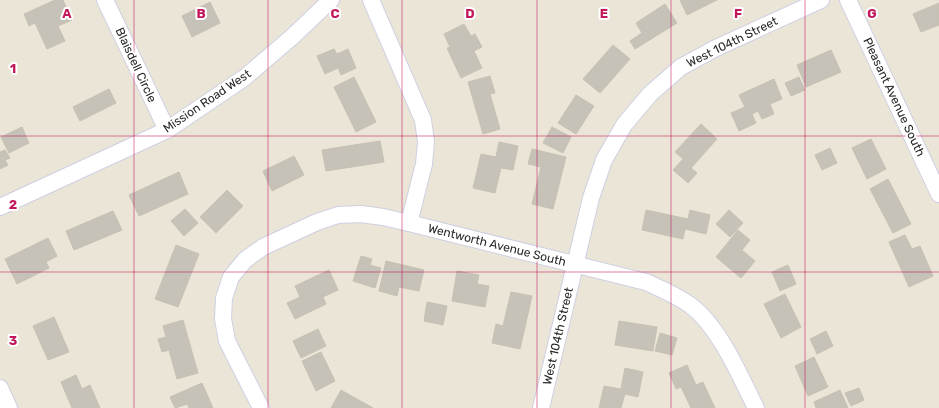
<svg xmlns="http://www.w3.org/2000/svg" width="939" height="408" font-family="Rubik,sans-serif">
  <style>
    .building { fill: #c6c2b8; stroke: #c6c1b2 }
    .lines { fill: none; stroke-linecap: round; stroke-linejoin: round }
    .minor-casing { stroke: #ced0e2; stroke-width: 18 }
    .minor { stroke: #fff; stroke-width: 16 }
    .grid { fill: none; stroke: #c2185b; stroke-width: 1; stroke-opacity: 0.55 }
    .labels { text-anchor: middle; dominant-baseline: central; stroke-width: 4; stroke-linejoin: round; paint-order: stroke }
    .street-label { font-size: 12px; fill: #282828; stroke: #fff }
    .grid-label { font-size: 13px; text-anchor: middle; font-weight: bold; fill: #c2185b; stroke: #fff; stroke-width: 4; stroke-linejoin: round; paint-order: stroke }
  </style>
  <rect width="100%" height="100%" fill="#ebe5d8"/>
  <g class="building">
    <path d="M55,0h8l9,20 -14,6 7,15 -18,8 -12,-26 -6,3 -5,-12z"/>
    <path d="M680,0h37l-30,15z"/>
    <path d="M210,2l10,21 -28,14 -10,-21z"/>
    <path d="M939,3v22l-18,7 -8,-18z"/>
    <path d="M665,4l12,19 -42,26 -5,-8 12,-8 -6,-10z"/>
    <path d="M464,24l7,12 4,-2 7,13 -8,4 8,17 -21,10 -14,-30 3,-1 -6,-13z"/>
    <path d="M613,45l17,14 -30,34 -17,-14z"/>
    <path d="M334,49l3,5 11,-5 8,19 -15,7 -3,-7 -13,6 -8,-18z"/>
    <path d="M831,50l10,22 -35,15 -9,-22z"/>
    <path d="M490,76l5,17 -5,1 10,35 -17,5 -15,-52z"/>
    <path d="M354,77l22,45 -20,10 -22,-45z"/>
    <path d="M799,77l6,13 -14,6 -6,-13z"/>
    <path d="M774,79l8,20 -12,5 4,10 -12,5 -4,-8 -6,3 4,9 -17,8 -8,-18 14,-6 -6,-12z"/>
    <path d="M109,89l7,14 -36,18 -7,-14z"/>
    <path d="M576,95l18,11 -18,28 -18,-11z"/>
    <path d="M701,124l16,15 -26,29 6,5 -9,10 -15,-13 10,-11 -8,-7z"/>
    <path d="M22,127l7,16 -20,10 -8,-16z"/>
    <path d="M552,127l19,10 -8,16 -20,-10z"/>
    <path d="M871,139l15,30 -19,10 -15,-31z"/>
    <path d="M380,141l4,21 -58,9 -4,-21z"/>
    <path d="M499,142l19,4 -5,24 -12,-2 -6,25 -22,-5 8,-34 15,3z"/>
    <path d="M830,148l7,15 -15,7 -7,-15z"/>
    <path d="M532,149l34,8 -13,52 -21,-5 9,-37 -13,-3z"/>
    <path d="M5,150l5,8 -5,2 3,5 -8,4v-17z"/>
    <path d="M294,156l10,19 -32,16 -9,-20z"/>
    <path d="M179,172l9,22 -49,22 -10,-21z"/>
    <path d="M888,179l23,45 -18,9 -23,-44z"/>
    <path d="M227,190l16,16 -27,27 -16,-16z"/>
    <path d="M185,209l13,14 -14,13 -13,-15z"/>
    <path d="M646,210l42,9 2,-9 20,5 -4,19 -21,-5 -2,10 -41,-9z"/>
    <path d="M729,210l14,13 -13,14 -14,-13z"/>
    <path d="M113,211l9,19 -48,20 -8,-19z"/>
    <path d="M738,230l12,10 -8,10 13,11 -14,17 -25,-21z"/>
    <path d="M905,235l7,14 8,-3 13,30 -24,11 -20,-45z"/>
    <path d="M48,238l9,18 -11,6 3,6 -32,16 -12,-25z"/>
    <path d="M176,245l23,9 -21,53 -23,-8z"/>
    <path d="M361,256l11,3 -2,6 11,3 -6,20 -22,-7z"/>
    <path d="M386,261l38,9 -5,21 -20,-4 -2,9 -18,-5z"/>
    <path d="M788,265l8,19 -16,7 -8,-19z"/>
    <path d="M329,270l9,20 -15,7 3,7 -31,15 -8,-16 13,-6 -5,-11z"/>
    <path d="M457,271l22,4 -2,9 12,2 -4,21 -33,-6z"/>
    <path d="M511,292l21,4 -12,53 -28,-6 4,-19 7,2z"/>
    <path d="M785,294l16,33 -20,11 -17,-34z"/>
    <path d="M427,302l20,4 -4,19 -19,-4z"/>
    <path d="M54,317l15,35 -21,8 -15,-34z"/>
    <path d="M183,320l15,53 -21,6 -8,-29 -7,2 -4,-13 8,-2 -3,-11z"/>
    <path d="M619,321l38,6 -4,24 -38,-6z"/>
    <path d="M318,329l8,17 -25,12 -8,-17z"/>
    <path d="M826,331l7,15 -16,8 -7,-15z"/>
    <path d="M660,333l17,5 -5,17 -17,-4z"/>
    <path d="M321,352l14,29 -19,10 -14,-30z"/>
    <path d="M814,357l14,30 -20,9 -13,-30z"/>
    <path d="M687,365l9,20 7,-3 12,26h-24l-10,-21 -5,2 -7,-16z"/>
    <path d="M625,368l18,4 -5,25 -13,-3 -4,14h-22l5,-22 17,3z"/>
    <path d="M76,375l6,14 8,-4 10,23h-28l-11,-26z"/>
    <path d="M202,383l11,25h-24l-2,-4 -12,4 -5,-11z"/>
    <path d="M859,388l5,12 -13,6 -6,-13z"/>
    <path d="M341,390l32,18h-42z"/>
    <path d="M840,390l8,18h-32l-2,-6z"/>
  </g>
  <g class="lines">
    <g class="minor-casing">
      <g id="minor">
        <path d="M105,0l62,130"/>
        <path d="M371,0l52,120 3,22 -2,22 -15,59"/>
        <path d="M848,0l91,194"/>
        <path d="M0,207l167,-77 77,-52 48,-41 39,-37"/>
        <path d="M0,388l9,20"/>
        <path d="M261,408l-34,-67 -4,-22 1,-21 7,-21 14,-17 18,-13 54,-25 21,-7 23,-1 22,3 26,6 237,59c15,7 30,13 44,23 29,21 50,71 66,103"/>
        <path d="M541,408l50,-210 13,-38 20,-35 26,-31 31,-27 35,-19 105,-48"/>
      </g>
    </g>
    <use href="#minor" class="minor"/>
  </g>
  <path class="grid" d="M134,0v408M268,0v408M402,0v408M537,0v408M671,0v408M805,0v408M0,136h939M0,272h939"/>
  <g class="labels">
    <g class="street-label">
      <text transform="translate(732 42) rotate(-26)">West 104th Street</text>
      <text transform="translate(136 65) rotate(65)">Blaisdell Circle</text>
      <text transform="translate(894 97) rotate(65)">Pleasant Avenue South</text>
      <text transform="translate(207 101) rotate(-34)">Mission Road West</text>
      <text transform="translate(497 245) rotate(14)">Wentworth Avenue South</text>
      <text transform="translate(558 336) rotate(-77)">West 104th Street</text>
    </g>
  </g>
  <g class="grid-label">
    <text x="67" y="18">A</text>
    <text x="201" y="18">B</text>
    <text x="335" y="18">C</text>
    <text x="470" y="18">D</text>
    <text x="604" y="18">E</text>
    <text x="738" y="18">F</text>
    <text x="872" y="18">G</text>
    <text x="13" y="73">1</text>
    <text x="13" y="209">2</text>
    <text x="13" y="345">3</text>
  </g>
</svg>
